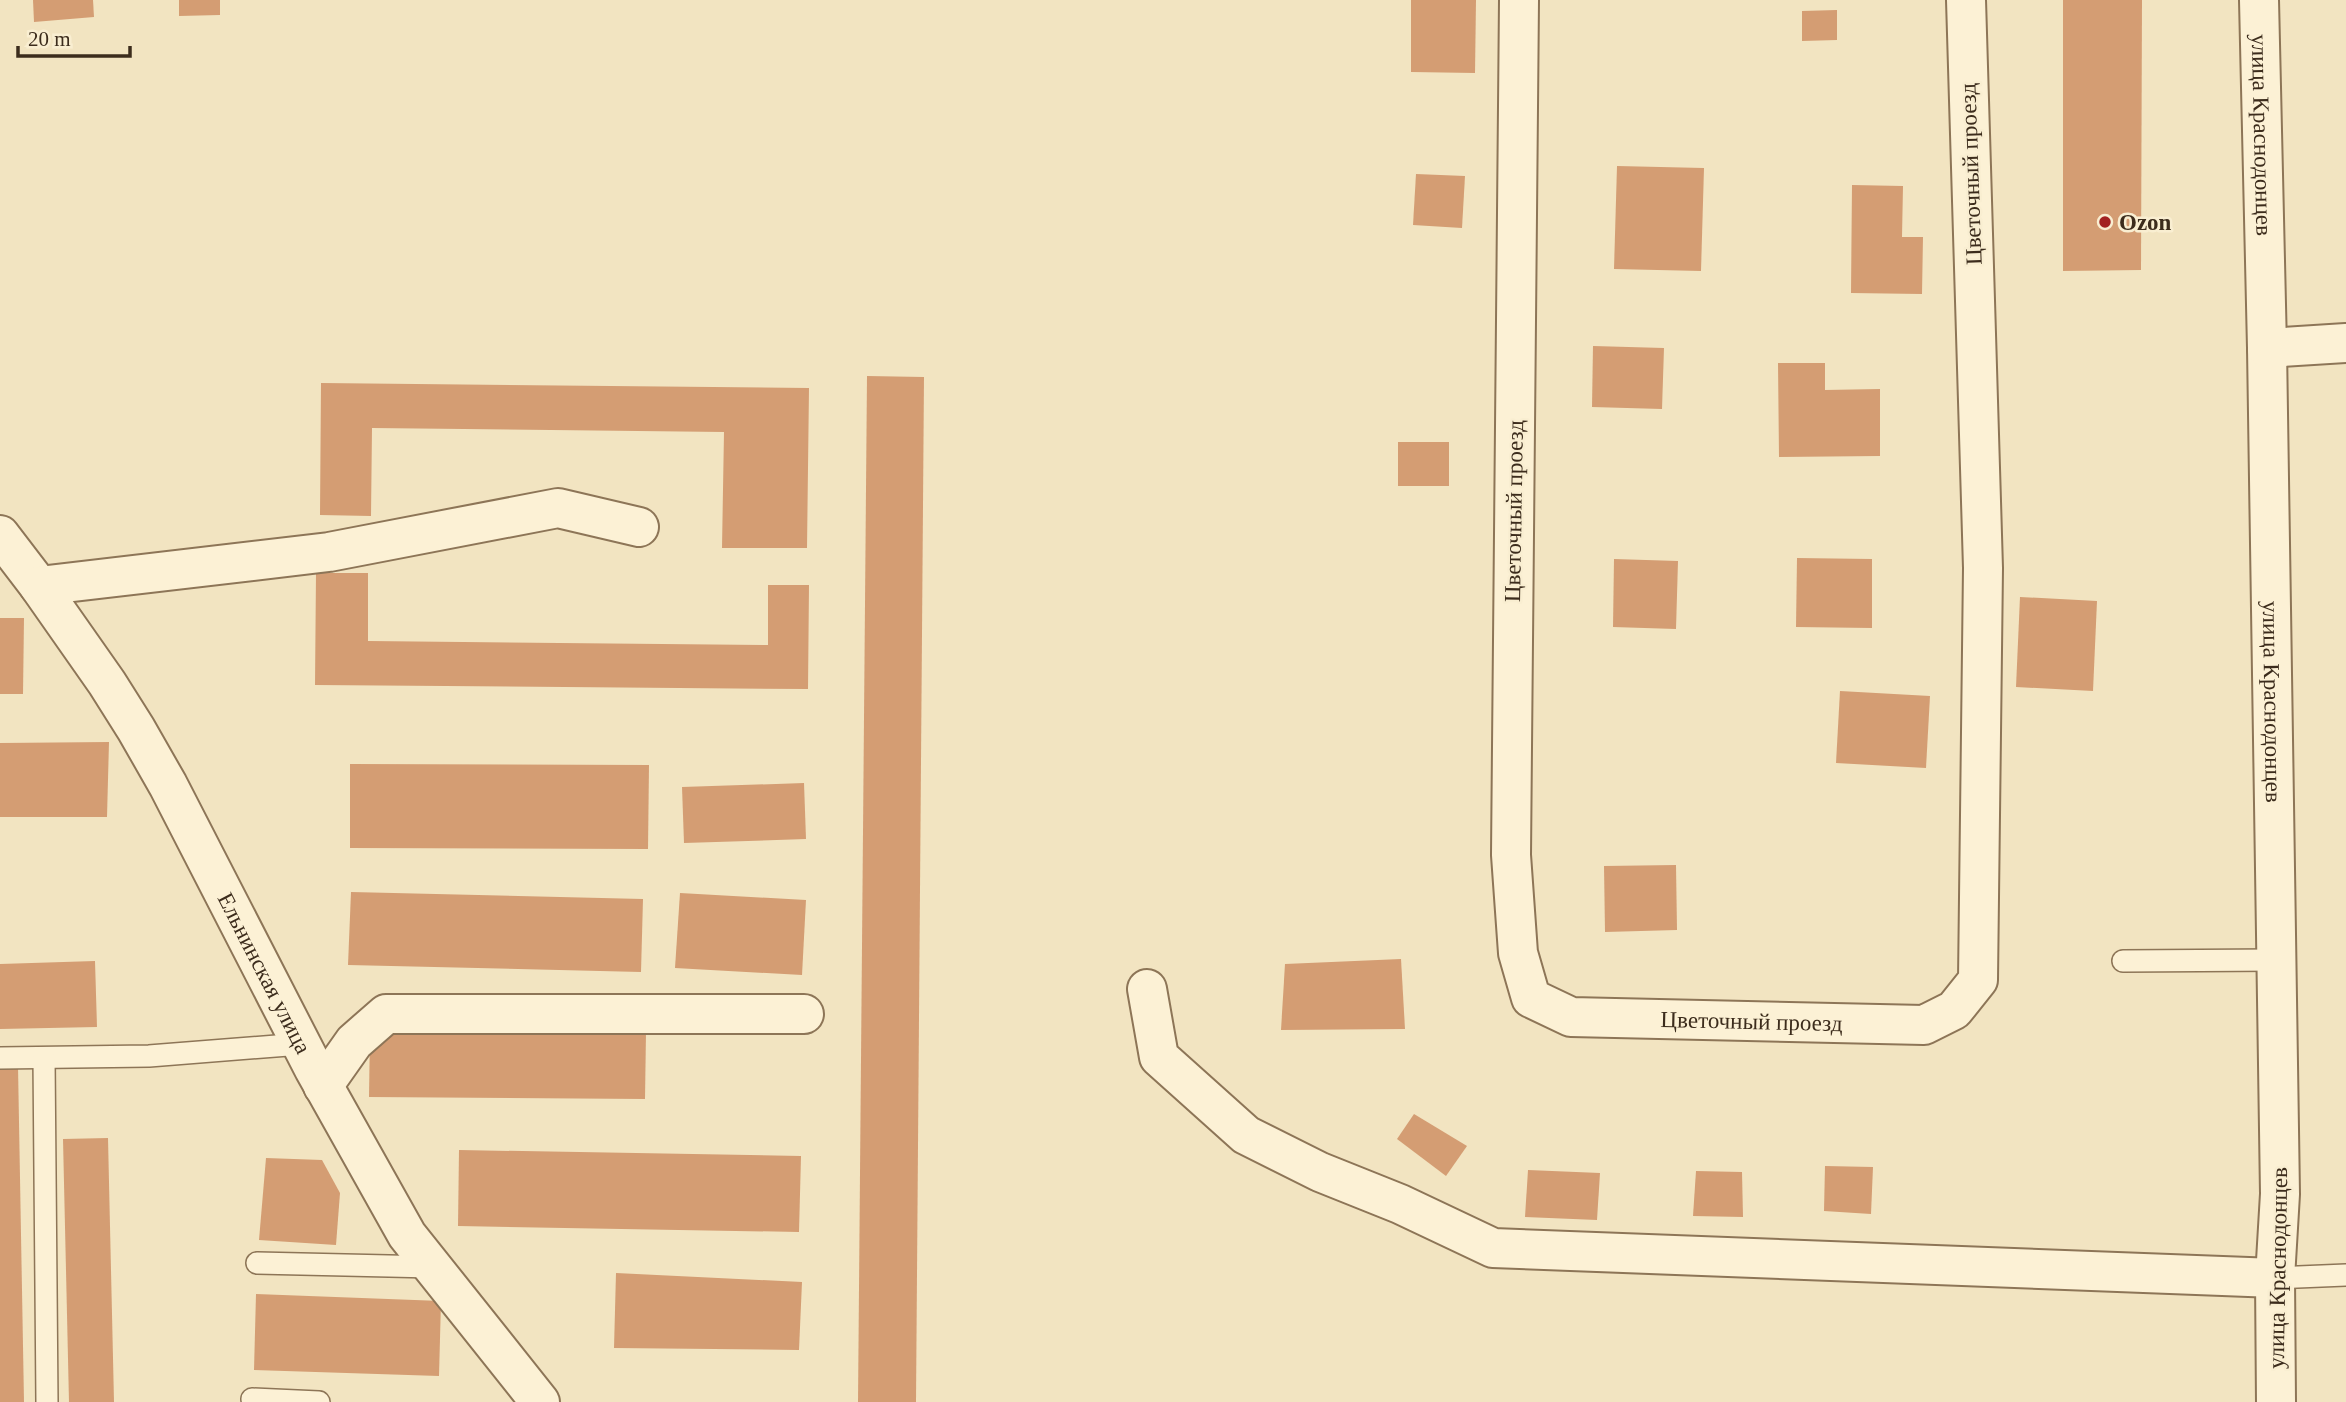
<svg xmlns="http://www.w3.org/2000/svg" width="2346" height="1402" font-family="'Times New Roman',serif">
  <style>
    .building { fill: #d49d73 }
    .lines { fill: none; stroke-linecap: round; stroke-linejoin: round }
    .lane-casing { stroke: #8d7557; stroke-width: 24 }
    .street-casing { stroke: #8d7557; stroke-width: 42 }
    .lane { stroke: #fcf1d5; stroke-width: 21 }
    .street { stroke: #fcf1d5; stroke-width: 38 }
    .poi-dot { fill: #a22221; stroke: #f9eed1; stroke-width: 2.5 }
    .labels { text-anchor: middle; dominant-baseline: central; stroke-width: 5; stroke-linejoin: round; paint-order: stroke }
    .street-label { font-size: 23px; fill: #3c2c1c; stroke: #f9eed1 }
    .poi-label { font-size: 23px; font-weight: bold; fill: #3c2c1c; stroke: #f9eed1; text-anchor: start }
  </style>
  <rect width="100%" height="100%" fill="#f2e4c1"/>
  <g class="building">
    <path d="M33,0h60l1,17 -60,5z"/>
    <path d="M179,0h41v15l-41,1z"/>
    <path d="M1411,0h65l-1,73 -64,-1z"/>
    <path d="M2063,0h79l-1,270 -78,1z"/>
    <path d="M1837,10v30l-35,1v-30z"/>
    <path d="M1617,166l87,2 -3,103 -87,-2z"/>
    <path d="M1416,174l49,2 -3,52 -49,-3z"/>
    <path d="M1852,185l51,1 -1,51h21l-1,57 -71,-1z"/>
    <path d="M1593,346l71,2 -2,61 -70,-2z"/>
    <path d="M1778,363h47v27l55,-1v67l-101,1z"/>
    <path d="M867,376l57,1 -8,1025h-58z"/>
    <path d="M321,383l488,5 -2,160h-85l2,-116 -352,-4 -1,88 -51,-1z"/>
    <rect x="1398" y="442" width="51" height="44"/>
    <path d="M1797,558l75,1v69l-76,-1z"/>
    <path d="M1614,559l64,2 -2,68 -63,-2z"/>
    <path d="M316,573h52v68l400,4v-60h41l-1,104 -493,-4z"/>
    <path d="M2020,597l77,4 -4,90 -77,-4z"/>
    <path d="M0,618h24l-1,76h-23z"/>
    <path d="M1840,691l90,5 -4,72 -90,-5z"/>
    <path d="M109,742l-2,75h-107v-74z"/>
    <path d="M350,764l299,1 -1,84 -298,-1z"/>
    <path d="M804,783l2,56 -122,4 -2,-56z"/>
    <path d="M1676,865l1,65 -72,2 -1,-66z"/>
    <path d="M351,892l292,7 -2,73 -293,-7z"/>
    <path d="M680,893l126,7 -4,75 -127,-7z"/>
    <path d="M1401,959l4,70 -124,1 4,-66z"/>
    <path d="M95,961l2,66 -97,2v-65z"/>
    <path d="M370,1030l276,2 -1,67 -276,-2z"/>
    <path d="M18,1066l6,336h-24v-335z"/>
    <path d="M1414,1114l53,32 -21,30 -49,-37z"/>
    <path d="M108,1138l6,264h-45l-6,-263z"/>
    <path d="M459,1150l342,6 -2,76 -341,-6z"/>
    <path d="M266,1158l56,2 18,33 -4,52 -77,-5z"/>
    <path d="M1825,1166l48,1 -2,47 -47,-3z"/>
    <path d="M1528,1170l72,3 -3,47 -72,-3z"/>
    <path d="M1696,1171l46,1 1,45 -50,-1z"/>
    <path d="M616,1273l186,9 -3,68 -185,-2z"/>
    <path d="M256,1294l185,7 -2,75 -185,-6z"/>
  </g>
  <g class="lines">
    <g class="lane-casing">
      <g id="lane">
        <path d="M2123,961l153,-1"/>
        <path d="M0,1058l149,-2 152,-12"/>
        <path d="M44,1058l3,344"/>
        <path d="M257,1263l176,4"/>
        <path d="M2275,1278l71,-3"/>
        <path d="M252,1399l67,3"/>
      </g>
    </g>
    <g class="street-casing">
      <g id="street">
        <path id="s1" d="M1519,0l-8,855 7,98 13,45 40,19 353,8 30,-15 24,-30 5,-412 -17,-568"/>
        <path id="s2" d="M2259,0l8,348 13,846 -5,84 1,124"/>
        <path d="M2267,348l79,-5"/>
        <path id="s3" d="M0,535l39,51 68,97 29,46 32,56 146,284 93,166 133,167"/>
        <path d="M39,586l290,-34 229,-44 81,19"/>
        <path d="M1147,989l12,68 87,78 74,37 80,32 93,44 782,30"/>
        <path d="M323,1086l31,-44 32,-28h418"/>
      </g>
    </g>
    <use href="#lane" class="lane"/>
    <use href="#street" class="street"/>
  </g>
  <circle class="poi-dot" cx="2105" cy="222" r="7"/>
  <g class="labels">
    <g class="street-label">
      <text stroke="none"><textPath href="#s2" startOffset="135">улица Краснодонцев</textPath></text>
      <text transform="translate(1971 174) rotate(-92)">Цветочный проезд</text>
      <text transform="translate(1514 511) rotate(-89)">Цветочный проезд</text>
      <text stroke="none"><textPath href="#s2" startOffset="702">улица Краснодонцев</textPath></text>
      <text stroke="none"><textPath href="#s3" startOffset="513">Ельнинская улица</textPath></text>
      <text stroke="none"><textPath href="#s1" startOffset="1225">Цветочный проезд</textPath></text>
      <text transform="translate(2278 1268) rotate(-89)">улица Краснодонцев</text>
    </g>
    <g class="poi-label">
      <text x="2119" y="222">Ozon</text>
    </g>
  </g>
  <path d="M18 46v10h112v-10" fill="none" stroke="#3c2c1c" stroke-width="3.5"/>
  <text x="28" y="46" font-size="21" fill="#3c2c1c" stroke="#f9eed1" stroke-width="5" paint-order="stroke">20 m</text>
</svg>
